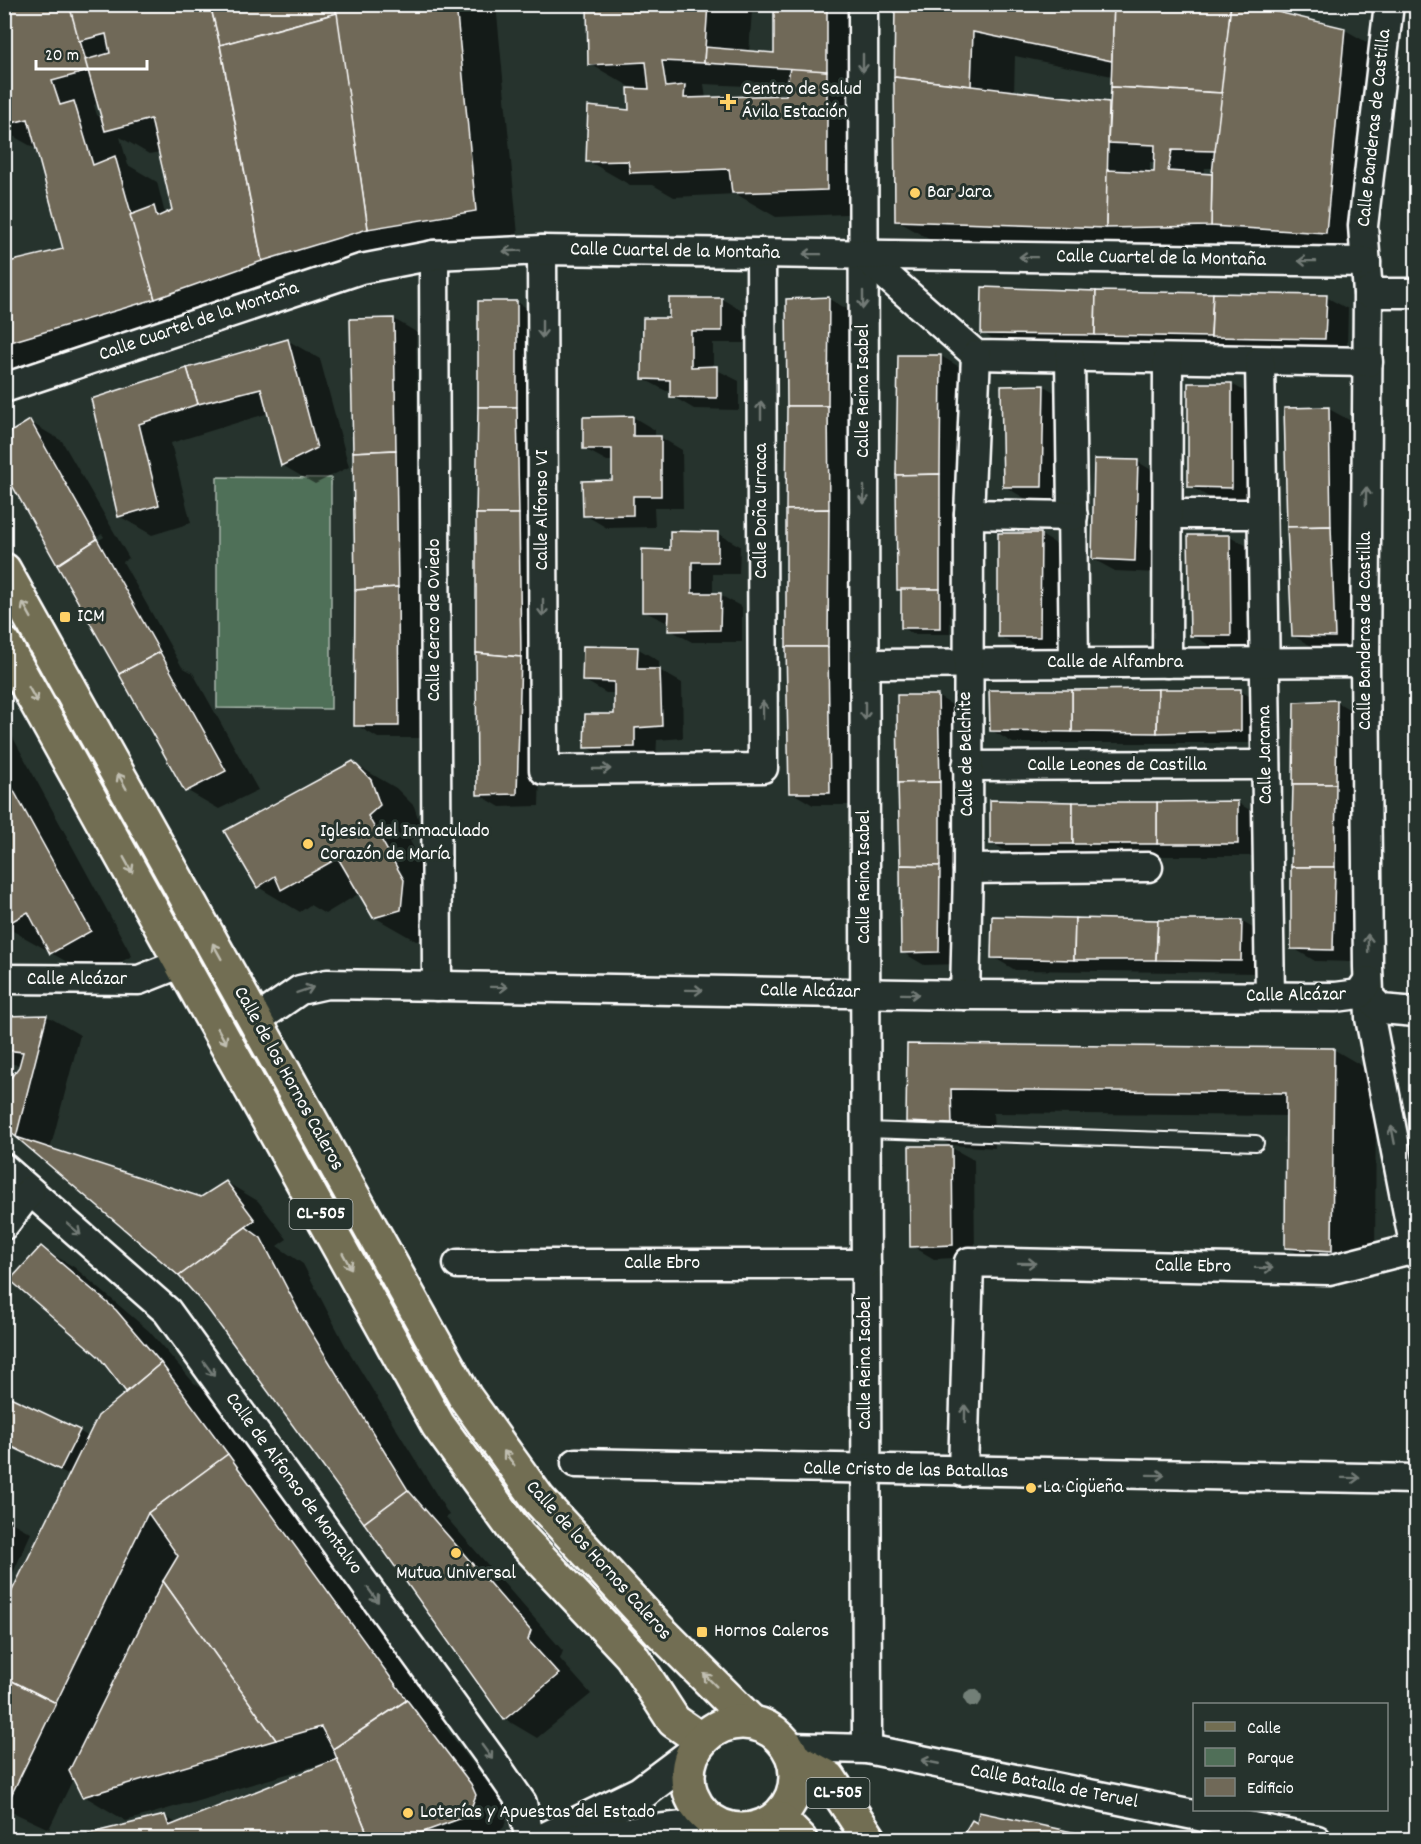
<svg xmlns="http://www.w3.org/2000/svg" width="1421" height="1844" font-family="Dekko,sans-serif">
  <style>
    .park { fill: #506f58; stroke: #a8b7ac; stroke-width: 1.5 }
    .shadow { fill: #0007; fill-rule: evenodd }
    .building { fill: #706958; stroke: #fff; stroke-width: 1.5 }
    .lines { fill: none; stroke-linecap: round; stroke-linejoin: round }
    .lane-casing { stroke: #fff; stroke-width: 18 }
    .street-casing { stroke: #fff; stroke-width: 33 }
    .secondary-casing { stroke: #fff; stroke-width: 38 }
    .primary-casing { stroke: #fff; stroke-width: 38 }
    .lane { stroke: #26332d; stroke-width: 14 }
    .street { stroke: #26332d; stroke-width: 28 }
    .secondary { stroke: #26332d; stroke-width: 33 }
    .primary { stroke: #726e52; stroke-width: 33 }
    .tree { fill: #727f77 }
    .oneway { stroke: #727a76 }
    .oneway2 { stroke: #c0beb1 }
    .poi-dot { fill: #ffd166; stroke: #26332d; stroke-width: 2 }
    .labels { text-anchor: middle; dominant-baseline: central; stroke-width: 6; stroke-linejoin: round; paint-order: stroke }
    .shield { fill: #26332d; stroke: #bec2c0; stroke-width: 1.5 }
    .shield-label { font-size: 18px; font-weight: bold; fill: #fff }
    .poi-label { font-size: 20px; fill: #fff; stroke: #26332d; text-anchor: start }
    .street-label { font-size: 20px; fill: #fff; stroke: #26332d }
  </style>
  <rect width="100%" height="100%" fill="#26332d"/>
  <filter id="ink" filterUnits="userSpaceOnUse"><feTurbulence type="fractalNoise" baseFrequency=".0167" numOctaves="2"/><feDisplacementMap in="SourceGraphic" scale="12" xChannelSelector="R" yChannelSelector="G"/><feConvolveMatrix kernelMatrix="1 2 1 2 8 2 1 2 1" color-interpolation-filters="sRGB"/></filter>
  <g filter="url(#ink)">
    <path class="park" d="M217,477l114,1v231l-114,-1z"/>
    <g class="shadow">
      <path d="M28,4h468l22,231 -106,17 -408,128v-116l60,-14 -26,-100 -34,-19v-121zM100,103l4,17 -7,-5 -3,-10zM120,137l29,17 11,-2 14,58 -9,4 -8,-32 -29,-17z"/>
      <path d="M588,4h172v8l-8,-1 -3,41 26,3 1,-48 -12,-3h95l10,209 -93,4 -40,-23 -62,3 -21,-12h-23l-42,-24 42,-50 6,-21 -46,-26zM747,81l42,3 -2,13 -81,2 -2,-15 42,2zM639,88h12v3l-12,-1z"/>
      <path d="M897,4h340l108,26 43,24 -20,202 -113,-6 -12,-7 -95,3 -209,-1 -43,-25zM1015,56l97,20 -1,28 -97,-12zM1150,162h6l-1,12h-5zM1205,168h10l-1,8 -11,-1z"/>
      <path d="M4,141l5,15 -5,2z"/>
      <path d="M1416,193v40l-3,-2z"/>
      <path d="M1326,297l22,12 -1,42 -342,-5 -23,-13z"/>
      <path d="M670,299h52l22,13v31h-31v25l26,13v29l-45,-1 -22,-13v-5h-6l-22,-12 26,-59z"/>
      <path d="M829,299l22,12v494h-38l-22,-13z"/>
      <path d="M517,302l22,13 4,359 -4,132 -39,1 -22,-13z"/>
      <path d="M394,319l22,13 5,406h-43l-22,-13 -4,-405z"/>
      <path d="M287,340l33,19 29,108 -34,17 -33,-19 -13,-52 -98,30 20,80 -39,12 -33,-19 -27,-116z"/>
      <path d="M941,356l22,13 -2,232h-11v33h-37l-10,-6v-37l-5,-2z"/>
      <path d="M1232,384l22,13 -1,103 -41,-1 -22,-13z"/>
      <path d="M1044,386l22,13 -2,100h-38l-22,-13z"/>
      <path d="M1329,409l22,12 5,228 -41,-1 -22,-12z"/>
      <path d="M633,417l22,13v7h5l22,13 1,58h-29l1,19 -48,1 -22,-13 29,-33v-21h-7l-22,-12z"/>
      <path d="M30,422l32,19 67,117 -6,4 59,105 11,6 65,117 -39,19 -33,-19 -182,-322v-30zM102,534l2,3 -32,20v-4z"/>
      <path d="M1138,462l22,13 -3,98 -42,-2 -22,-12z"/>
      <path d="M717,533l23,13 -1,28h-26v21h7l22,12v35h-50l-22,-12v-6l-27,-13 28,-60z"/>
      <path d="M1041,535l22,13 -1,101h-41l-22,-13z"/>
      <path d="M1230,536l22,13 1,99 -40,-1 -22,-12z"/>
      <path d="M637,648l22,13v9l23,13 1,55 -26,2 -1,19 -48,1 -22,-13 29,-31 1,-23h-10l-22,-13z"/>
      <path d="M1240,691l22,12v40h-249l-22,-13z"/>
      <path d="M937,696l22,13 2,255 -37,1 -22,-13z"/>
      <path d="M4,702l7,10 -7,5z"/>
      <path d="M1337,702l22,13 -4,247 -40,-1 -22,-13 2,-245z"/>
      <path d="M4,721l128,235 -38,21 -43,-24 -2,-4 -2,1 -43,-24v-46l7,-4 -7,-11z"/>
      <path d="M353,763l43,25 18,18 8,24 -12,11 36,64 -3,29 -27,7 -42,-24 -14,-24 -35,21 -15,-9 -10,7 -42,-25z"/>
      <path d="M1238,803l22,13v40h-246l-22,-13z"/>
      <path d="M1241,921l22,13 -1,39 -247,-3 -22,-13z"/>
      <path d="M47,1016l33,19 -30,115 151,49 25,-17 32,19 29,38 -10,7 26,18 42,81 104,170 -3,2 117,134 -3,8 31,35 -54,44 -32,-19 -297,-412 -28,-32 -176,-150v-50l7,4 10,-14 -17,-2v-45z"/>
      <path d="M908,1046l425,3 43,25 -1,201 -46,-3 -42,-25v-131l-294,-3 2,35 -45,-3 -43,-24z"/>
      <path d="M952,1148l22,12 1,97 -41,2 -22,-13z"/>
      <path d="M41,1248l33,19 75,64 45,52 10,6 244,336 -3,2 59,78 4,9 -4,13 -9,9 -10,4h-417l96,-24 14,8 148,-59 -1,-2 -199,58 -42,-25 -10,-19 -25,52 -39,-18 -6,9v-210l66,-134 -66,-33 75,-12 10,6 40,-45z"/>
      <path d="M4,1518l27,15 -18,40 -9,-4z"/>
    </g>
    <g class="building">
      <path d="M21,4h48l20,67 -37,10 8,24 14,-4 19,64 22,-9 40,143 -151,45v-81l59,-14 -35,-130 -24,6v-116z"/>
      <path d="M69,4h141l10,41 42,216 -107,38 -25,-84 24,-9 3,11 15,-7 -21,-91 -46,12 -20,-71 25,-7 -4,-19 -27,7z"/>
      <path d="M210,4h125l2,9 -117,32z"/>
      <path d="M335,4h121l20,207 -108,18z"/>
      <path d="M587,4h121l-4,59 -42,-2 4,26 19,-2 -1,13 102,-3 4,-28 37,4v119l-95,3 -3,-24 -99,4 -2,-12 -42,1 2,-56 41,4 -1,-22 21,1 -3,-27 -58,3z"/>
      <path d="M774,4h53v67l-123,-8 1,-16 69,6z"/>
      <path d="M895,4h219l-2,57 -139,-29 -2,54 -77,-9z"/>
      <path d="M1114,4h117l-9,89 -111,-6z"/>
      <path d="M1231,4h13l101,24 -19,205 -115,-7 1,-52z"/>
      <path d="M337,13l31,216 -106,32 -42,-216z"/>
      <path d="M894,77l215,25 -3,126 -211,-7z"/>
      <path d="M1111,87l111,6 -7,58 -43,-1 -4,21 44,3 -1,52 -105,2 1,-58 47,2 1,-27 -47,-2z"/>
      <path d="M1416,178v54h-5z"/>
      <path d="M982,287l114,4 -1,44 -114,-1z"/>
      <path d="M1096,291l117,2 -2,44 -116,-2z"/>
      <path d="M1213,293l114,2 -2,44 -114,-2z"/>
      <path d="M829,297l-1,109h-41l-1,-107z"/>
      <path d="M669,298h53v33h-31v36l26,-1v32l-47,-1v-17l-28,-1 1,-61h26z"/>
      <rect x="478" y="301" width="39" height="106"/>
      <path d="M394,318l2,132 -43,2 -3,-133z"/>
      <path d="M288,339l29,109 -36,18 -20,-78 -63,16 -11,-36z"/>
      <path d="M898,355h43l-1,119 -44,1z"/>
      <path d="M187,368l11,36 -59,20 20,81 -41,12 -27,-118z"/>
      <path d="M1188,383h44v105l-44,-1z"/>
      <path d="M1044,385l-2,102h-39l-2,-101z"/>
      <path d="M787,406h41l1,103 -43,1z"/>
      <path d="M478,407h39l2,107h-43z"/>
      <path d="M1329,407l2,119 -44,1 -3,-119z"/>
      <path d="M633,416v20h28v60h-28v19l-50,1 -1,-35 30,-1v-31h-29v-32z"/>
      <path d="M30,420l67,119 -40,26 -53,-94v-35z"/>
      <path d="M396,450l2,137 -43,3 -2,-138z"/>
      <path d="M1094,459l44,1 -3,101 -43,-2z"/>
      <path d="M940,474v115l-43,1 -1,-115z"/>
      <path d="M829,509l-1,138h-42v-137z"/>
      <path d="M476,514h43l2,143 -45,-4z"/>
      <path d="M1331,526l4,111 -43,-1 -5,-109z"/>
      <path d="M670,531l48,1v30h-26v31h29l-1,37 -52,1 1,-19h-27v-63l28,1z"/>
      <path d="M998,533h43l-1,104h-42z"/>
      <path d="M1188,535h42l1,101h-41z"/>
      <path d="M97,539l63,113 -41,22 -62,-109z"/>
      <path d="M398,587l1,139h-45l1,-136z"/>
      <rect x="901" y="589" width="39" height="39"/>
      <path d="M583,646l55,1 -1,22h23l2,57 -27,2v19l-51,1 1,-34h29v-32l-32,-1z"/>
      <path d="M786,647h42l2,146h-41z"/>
      <path d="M160,652l66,119 -41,21 -66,-118z"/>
      <path d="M476,653l45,4 -4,137 -40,1z"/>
      <path d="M1158,689l-1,44 -85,-1v-42z"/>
      <path d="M1158,689h83v42l-84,2z"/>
      <path d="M989,690h83v42l-82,-1z"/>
      <path d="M897,695h41l2,87 -42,1z"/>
      <path d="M1337,700l-1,84h-43l1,-82z"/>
      <path d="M353,761l18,19 9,25 -12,11 36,64 -3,30 -28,8 -35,-60 -57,32 -6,-14 -18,12 -33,-57z"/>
      <path d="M4,773l87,158 -41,23 -22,-42 -24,14v-47l5,-3 -5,-8z"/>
      <path d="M940,782v84l-40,-1 -2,-82z"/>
      <path d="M1293,784h43l-1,83h-44z"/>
      <path d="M990,800l83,2v42h-83z"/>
      <path d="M1238,801v43h-81v-42z"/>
      <rect x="1073" y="802" width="84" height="42"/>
      <path d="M900,865l40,1 -1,86 -38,1z"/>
      <path d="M1291,867h44l-2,83 -42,-1z"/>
      <path d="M992,916l83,2 -1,42 -83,-2z"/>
      <path d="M1075,918l83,2 -2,40h-82z"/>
      <path d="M1158,920h84l-1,41 -85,-1z"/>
      <path d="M47,1015l-31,122 -12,-10v-50l5,3 10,-13 4,-15 -19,-2v-34z"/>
      <path d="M907,1044l427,4 -2,203 -47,-3 1,-155 -335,-4 1,35 -46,-2z"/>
      <path d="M16,1137l185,60 25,-16 29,39 -76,56z"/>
      <path d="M909,1146h43l1,99 -43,2z"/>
      <path d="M246,1227l15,11 42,81 105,171 -44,33 -157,-215 -28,-32z"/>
      <path d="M41,1246l75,64 45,53 -35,29 -27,-35 -89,-77z"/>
      <path d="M161,1363l67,91 -80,59 -92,190 -52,-26v-70l94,-191z"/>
      <path d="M4,1394l76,36 -20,40 -56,-27z"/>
      <path d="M228,1454l179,246 -74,49 -12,-22 -45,13 -113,-159 15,-25 -30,-43z"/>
      <path d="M408,1490l123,141 -3,9 31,34 -55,46 -140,-197z"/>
      <path d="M4,1517l6,2 -6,12z"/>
      <path d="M163,1581l113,159 -194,57 -13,-26z"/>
      <path d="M10,1680l46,23 -50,103 -2,-113z"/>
      <path d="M407,1700l64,84 5,11 -5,13 -9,10 -61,22h-31l-37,-91z"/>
      <path d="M337,1759l33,81h-308l103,-25 4,11z"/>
      <path d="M979,1812l131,28h-150l12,-20 5,3z"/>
    </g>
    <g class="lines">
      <g class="lane-casing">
        <path id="lane" d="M866,1130l390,13"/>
      </g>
      <g class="street-casing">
        <g id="street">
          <path d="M863,4l4,1745"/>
          <path d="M1389,4l-26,222 5,67 -3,369 3,305 2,51 46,236"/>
          <path d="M542,250l2,520 219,-2 -2,-515"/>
          <path d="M434,255l3,731"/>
          <path d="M863,255l113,100 392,7"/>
          <path d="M1368,293h48"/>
          <path d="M1070,357l4,306"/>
          <path d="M1260,361l10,635"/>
          <path d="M4,388l357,-119 73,-14 108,-5 824,12"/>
          <path d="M969,514l104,2"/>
          <path d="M1168,514h94"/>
          <path d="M1167,663l1,-304"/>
          <path d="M865,664l500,-2"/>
          <path d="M967,766l299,-1"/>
          <path d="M968,869l180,-2"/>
          <path d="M4,979l135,1 43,-17"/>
          <path d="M965,995l3,-126 1,-355 7,-159"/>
          <path d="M1369,997l12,12 35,3"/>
          <path d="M255,1021l45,-31 27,-6 638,11 371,2 23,-3 9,-13"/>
          <path d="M4,1168l163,143 326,450 29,42 8,37"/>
          <path d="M4,1225l26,-34"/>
          <path d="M458,1264h408"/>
          <path d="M576,1463l840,16"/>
          <path d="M963,1472l6,-210 360,8 86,-22"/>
          <path d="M789,1747l78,2 450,91"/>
        </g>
      </g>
      <g class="secondary-casing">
        <g id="secondary">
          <path d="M544,1840l97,-47 48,-36"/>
          <path d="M579,1840l137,-15"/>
        </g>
      </g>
      <g class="primary-casing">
        <g id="primary">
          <path d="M4,570l461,827 74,103 120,130 92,92"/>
          <path d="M4,644l434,781 80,110 113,120 43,66 26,18"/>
          <circle cx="742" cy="1776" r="54"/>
          <path d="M794,1759l35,19 41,62"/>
          <path d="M778,1818l22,22"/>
        </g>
      </g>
      <use href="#lane" class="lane"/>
      <use href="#street" class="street"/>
      <use href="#secondary" class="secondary"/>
      <use href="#primary" class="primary"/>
    </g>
    <circle class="tree" cx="973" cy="1698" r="9"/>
    <defs><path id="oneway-shaft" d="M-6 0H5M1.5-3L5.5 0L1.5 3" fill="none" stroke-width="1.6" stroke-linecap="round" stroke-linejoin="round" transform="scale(1.5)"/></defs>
    <g class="oneway">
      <use href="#oneway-shaft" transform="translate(863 63) rotate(90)"/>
      <use href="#oneway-shaft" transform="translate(512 251) rotate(177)"/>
      <use href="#oneway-shaft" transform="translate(812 254) rotate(-179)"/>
      <use href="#oneway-shaft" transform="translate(1028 257) rotate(-179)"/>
      <use href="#oneway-shaft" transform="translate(1307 261) rotate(-179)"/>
      <use href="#oneway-shaft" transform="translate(863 300) rotate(90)"/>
      <use href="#oneway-shaft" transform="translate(542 329) rotate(90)"/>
      <use href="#oneway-shaft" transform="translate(761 410) rotate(-90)"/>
      <use href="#oneway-shaft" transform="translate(864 495) rotate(90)"/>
      <use href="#oneway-shaft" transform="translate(1366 496) rotate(-89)"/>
      <use href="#oneway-shaft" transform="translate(543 608) rotate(90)"/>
      <use href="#oneway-shaft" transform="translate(763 710) rotate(-90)"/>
      <use href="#oneway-shaft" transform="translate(865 711) rotate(90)"/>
      <use href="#oneway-shaft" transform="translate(602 769)"/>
      <use href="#oneway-shaft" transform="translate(1368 943) rotate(-91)"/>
      <use href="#oneway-shaft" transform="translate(499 987) rotate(1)"/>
      <use href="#oneway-shaft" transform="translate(305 990) rotate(-19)"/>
      <use href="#oneway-shaft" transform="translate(694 990) rotate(1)"/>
      <use href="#oneway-shaft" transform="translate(910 994) rotate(1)"/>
      <use href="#oneway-shaft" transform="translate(1393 1135) rotate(-101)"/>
      <use href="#oneway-shaft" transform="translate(74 1229) rotate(41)"/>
      <use href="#oneway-shaft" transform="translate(1027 1263) rotate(1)"/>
      <use href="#oneway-shaft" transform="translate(1264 1268) rotate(1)"/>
      <use href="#oneway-shaft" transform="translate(209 1369) rotate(54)"/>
      <use href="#oneway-shaft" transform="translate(965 1414) rotate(-89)"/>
      <use href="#oneway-shaft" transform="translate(1156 1475) rotate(1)"/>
      <use href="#oneway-shaft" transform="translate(1351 1478) rotate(1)"/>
      <use href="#oneway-shaft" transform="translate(373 1595) rotate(54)"/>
      <use href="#oneway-shaft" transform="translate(487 1752) rotate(54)"/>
      <use href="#oneway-shaft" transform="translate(930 1762) rotate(-169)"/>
    </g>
    <g class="oneway2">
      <use href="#oneway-shaft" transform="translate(27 610) rotate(-119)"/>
      <use href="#oneway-shaft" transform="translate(33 695) rotate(61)"/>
      <use href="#oneway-shaft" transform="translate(122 781) rotate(-119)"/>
      <use href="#oneway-shaft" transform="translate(128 865) rotate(61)"/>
      <use href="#oneway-shaft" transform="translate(217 951) rotate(-119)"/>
      <use href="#oneway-shaft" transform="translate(222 1036) rotate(61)"/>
      <use href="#oneway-shaft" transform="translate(347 1261) rotate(61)"/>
      <use href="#oneway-shaft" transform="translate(509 1458) rotate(-126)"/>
      <use href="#oneway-shaft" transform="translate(710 1680) rotate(-135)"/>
    </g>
  </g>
  <g class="poi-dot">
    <path d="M725 93h6v6h6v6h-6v6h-6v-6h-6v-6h6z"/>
    <circle cx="915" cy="193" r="6"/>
    <rect x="59" y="611" width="12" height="12" rx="3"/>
    <circle cx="308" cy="844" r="6"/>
    <circle cx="1031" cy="1488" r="6"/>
    <circle cx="456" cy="1553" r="6"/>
    <rect x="696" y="1626" width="12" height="12" rx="3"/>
    <circle cx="408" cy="1813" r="6"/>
  </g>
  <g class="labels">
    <g class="shield">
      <rect x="289.5" y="1199" width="63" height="30" rx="4.5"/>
      <rect x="806.5" y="1778" width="63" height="30" rx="4.5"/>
    </g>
    <g class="shield-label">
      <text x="321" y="1214">CL-505</text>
      <text x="838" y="1793">CL-505</text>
    </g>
    <g class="poi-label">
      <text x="742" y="90">Centro de Salud<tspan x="742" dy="23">Ávila Estación</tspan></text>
      <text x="927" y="193">Bar Jara</text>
      <text x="77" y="617">ICM</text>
      <text x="320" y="832">Iglesia del Inmaculado<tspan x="320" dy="23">Corazón de María</tspan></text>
      <text x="1043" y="1488">La Cigüeña</text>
      <text x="456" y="1574" text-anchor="middle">Mutua Universal</text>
      <text x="714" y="1632">Hornos Caleros</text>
      <text x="420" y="1813">Loterías y Apuestas del Estado</text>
    </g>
    <g class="street-label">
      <text transform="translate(1375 128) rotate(-84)">Calle Banderas de Castilla</text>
      <text transform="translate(675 252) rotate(1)">Calle Cuartel de la Montaña</text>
      <text transform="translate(1161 259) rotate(1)">Calle Cuartel de la Montaña</text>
      <text transform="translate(199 322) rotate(-19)">Calle Cuartel de la Montaña</text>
      <text transform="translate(864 391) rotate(-90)">Calle Reina Isabel</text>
      <text transform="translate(543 510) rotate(-90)">Calle Alfonso VI</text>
      <text transform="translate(762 511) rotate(-90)">Calle Doña Urraca</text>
      <text transform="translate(435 620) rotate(-90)">Calle Cerco de Oviedo</text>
      <text transform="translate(1366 631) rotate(-90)">Calle Banderas de Castilla</text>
      <text x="1115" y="663">Calle de Alfambra</text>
      <text transform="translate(967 754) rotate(-91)">Calle de Belchite</text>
      <text transform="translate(1266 755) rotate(-91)">Calle Jarama</text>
      <text x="1117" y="766">Calle Leones de Castilla</text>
      <text transform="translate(865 877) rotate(-90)">Calle Reina Isabel</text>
      <text x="77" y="980">Calle Alcázar</text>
      <text transform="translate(810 992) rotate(1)">Calle Alcázar</text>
      <text transform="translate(1296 996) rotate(-1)">Calle Alcázar</text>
      <text transform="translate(288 1079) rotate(61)">Calle de los Hornos Caleros</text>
      <text x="662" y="1264">Calle Ebro</text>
      <text transform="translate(1193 1267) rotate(1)">Calle Ebro</text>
      <text transform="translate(866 1363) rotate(-90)">Calle Reina Isabel</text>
      <text transform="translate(906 1471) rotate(1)">Calle Cristo de las Batallas</text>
      <text transform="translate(293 1484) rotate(54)">Calle de Alfonso de Montalvo</text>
      <text transform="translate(598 1561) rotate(48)">Calle de los Hornos Caleros</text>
      <text transform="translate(1054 1787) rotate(11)">Calle Batalla de Teruel</text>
    </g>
  </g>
  <rect width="1421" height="1844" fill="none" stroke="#26332d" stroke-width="24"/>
  <rect x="12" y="12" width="1397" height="1820" fill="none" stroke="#fff" stroke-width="2" filter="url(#ink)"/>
  <rect x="1193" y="1703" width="195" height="108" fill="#26332d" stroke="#7d8581" stroke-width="1.5"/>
  <rect x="1205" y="1722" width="30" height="9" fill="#726e52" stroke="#7d8581" stroke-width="1.5"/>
  <text x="1247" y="1733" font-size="18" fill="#ffffff">Calle</text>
  <rect x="1205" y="1748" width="30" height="18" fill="#506f58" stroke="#7d8581" stroke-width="1.5"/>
  <text x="1247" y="1763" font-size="18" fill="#ffffff">Parque</text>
  <rect x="1205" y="1778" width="30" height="18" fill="#706958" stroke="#7d8581" stroke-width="1.5"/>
  <text x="1247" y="1793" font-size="18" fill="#ffffff">Edificio</text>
  <path d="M36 60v9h111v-9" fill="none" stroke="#ffffff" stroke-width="3"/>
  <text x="45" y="60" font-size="18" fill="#ffffff" stroke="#26332d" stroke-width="4.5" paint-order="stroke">20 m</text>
</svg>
